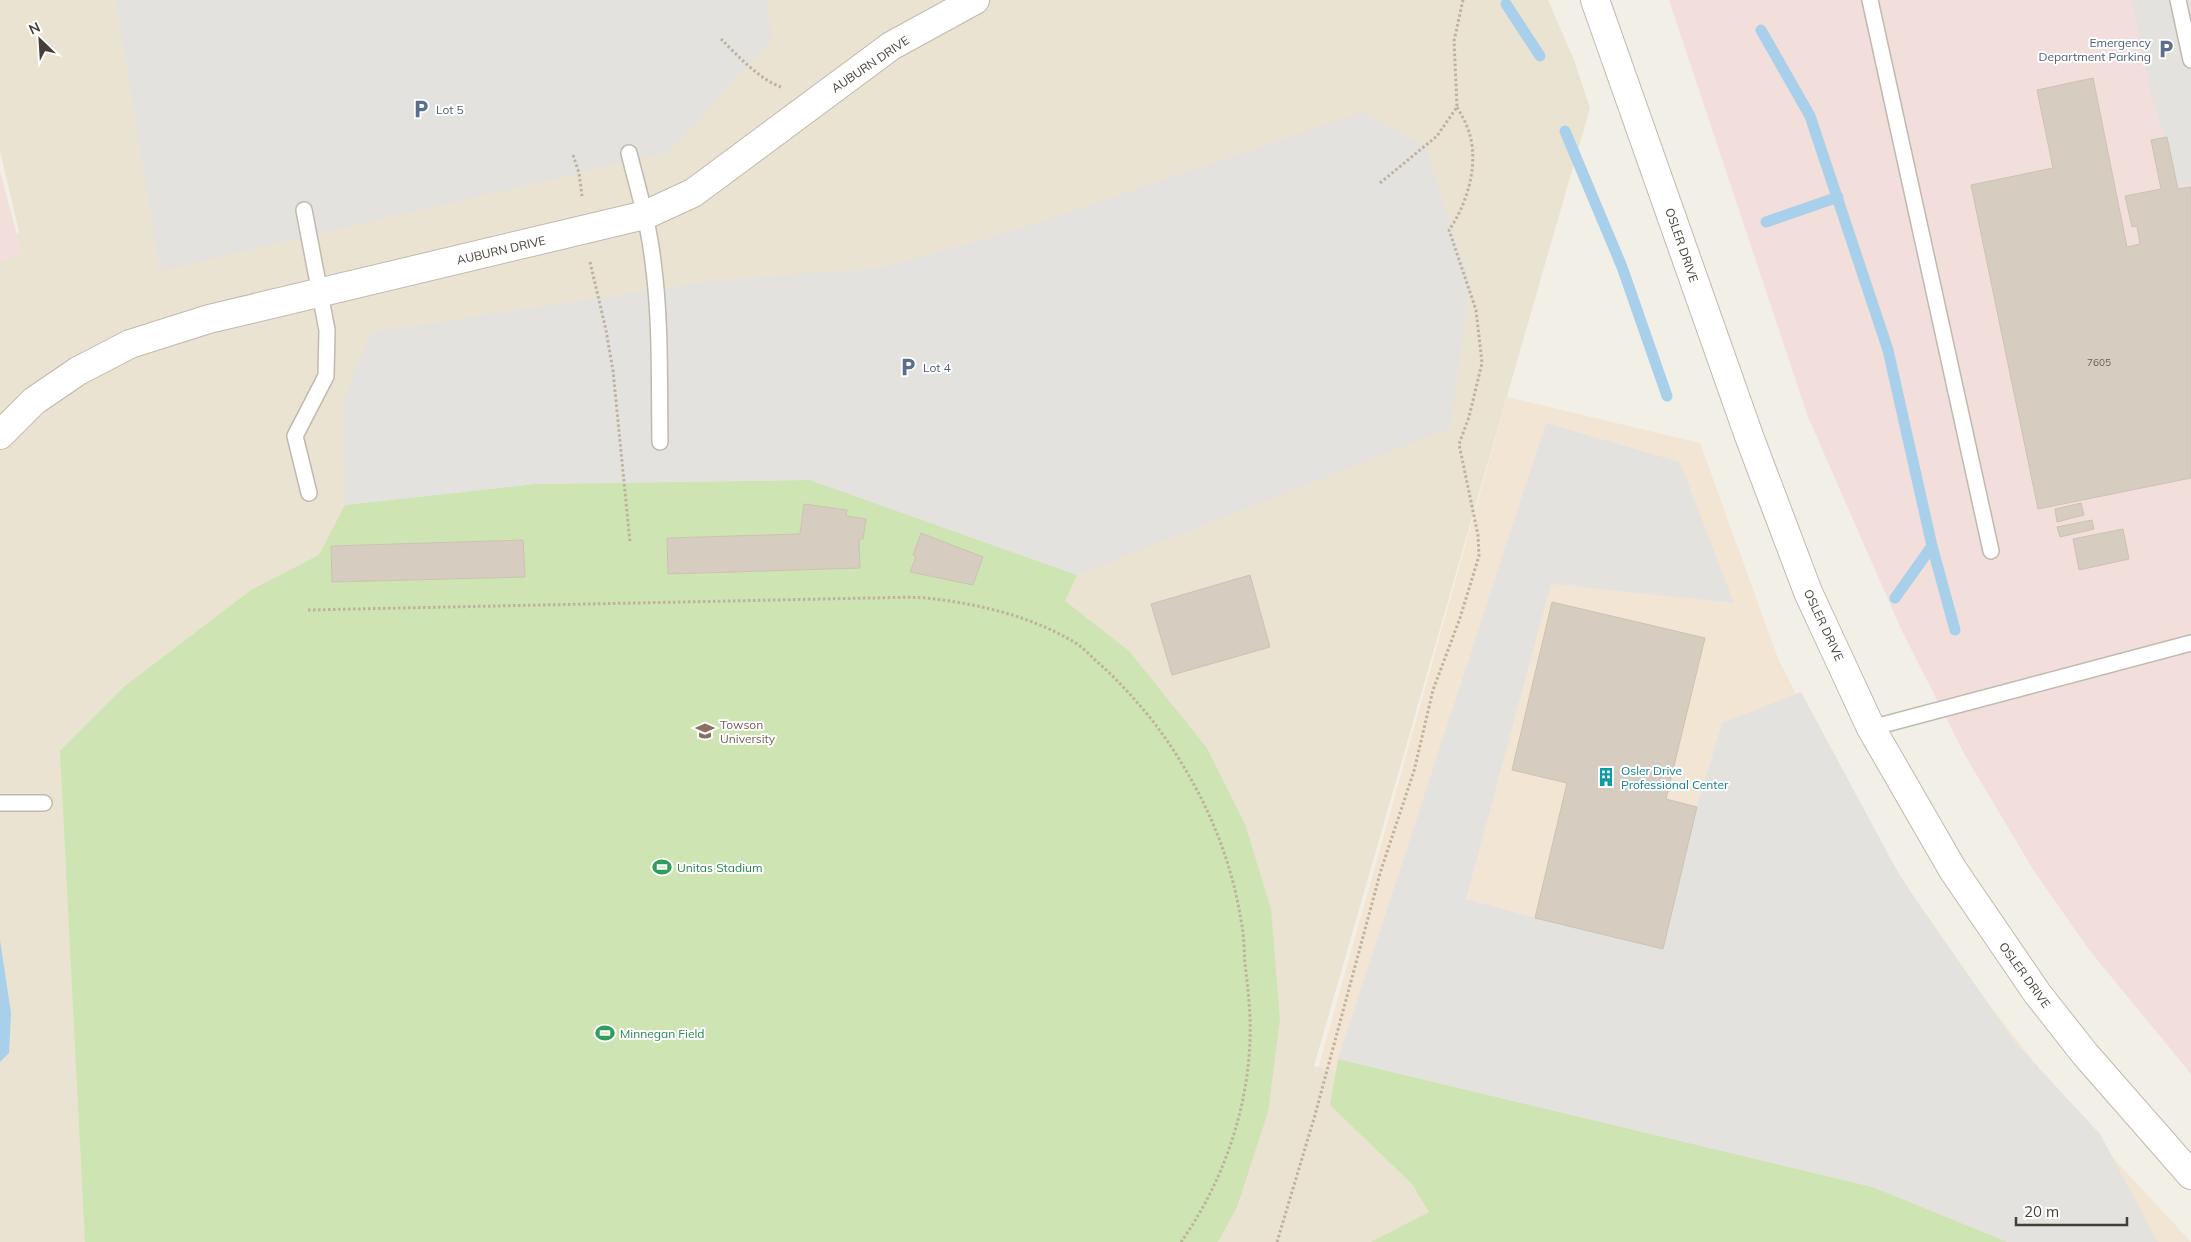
<svg xmlns="http://www.w3.org/2000/svg" width="2191" height="1242" font-family="Mulish,sans-serif">
  <style>
    .commercial { fill: #f3e5d4 }
    .education { fill: #eae3d2 }
    .medical { fill: #f2dedb }
    .green { fill: #cee4b3 }
    .parking { fill: #e4e2df }
    .water { fill: #a8d0eb }
    .lines { fill: none; stroke-linecap: round; stroke-linejoin: round }
    .stream { stroke: #a8d0eb; stroke-width: 11 }
    .building { fill: #d6cdc0; stroke: #cdc2b1 }
    .service-casing { stroke: #c0b9ad; stroke-width: 18 }
    .minor-casing { stroke: #c0b9ad; stroke-width: 30 }
    .tertiary-casing { stroke: #c0b9ad; stroke-width: 30 }
    .path { stroke: #beb29d; stroke-width: 3; stroke-dasharray: 2.5 2.5; stroke-linecap: butt }
    .service { stroke: #fff; stroke-width: 15 }
    .minor { stroke: #fff; stroke-width: 28 }
    .tertiary { stroke: #fff; stroke-width: 28 }
    .labels { text-anchor: middle; dominant-baseline: central; stroke-width: 4; stroke-linejoin: round; paint-order: stroke }
    .number-label { font-size: 10px; fill: #696259 }
    .service-label { font-size: 12px; fill: #4e5e75; stroke: #fff; text-anchor: start }
    .street-label { font-size: 12px; fill: #453f37; stroke: #fff }
    .education-label { font-size: 12px; fill: #785e54; stroke: #fff; text-anchor: start }
    .culture-label { font-size: 12px; fill: #0d838f; stroke: #fff; text-anchor: start }
    .leisure-label { font-size: 12px; fill: #27864d; stroke: #fff; text-anchor: start }
  </style>
  <rect width="100%" height="100%" fill="#f2efe7"/>
  <path class="commercial" d="M1507,397l193,46 79,218 59,114 109,175 134,173 110,119h-208l-665,-173z"/>
  <path class="education" d="M0,0h1548l26,60 16,48 -276,958 575,137 92,39h-1981v-997l19,-13 -19,-81z"/>
  <g class="medical">
    <path d="M1669,0h522v1074l-101,-123 -56,-80 -68,-114 -64,-126 -94,-214z"/>
    <path d="M0,172l22,81 -22,10z"/>
  </g>
  <g class="green">
    <path d="M810,480l267,95 -12,26 64,50 78,97 38,76 26,85 9,110 -12,93 -31,95 -19,35h-1133l-25,-491 65,-65 126,-96 68,-35 26,-50 189,-21z"/>
    <path d="M1338,1059l535,128 135,55h-637l58,-30 -17,-28 -82,-79z"/>
  </g>
  <g class="parking">
    <path d="M116,0h650l7,38 -104,114 -509,119z"/>
    <path d="M2132,0h59v183l-13,2 -14,-52 -12,-35z"/>
    <path d="M1362,112l64,35 44,137 -20,144 -373,147 -267,-95 -276,4 -189,21 -2,-104 28,-69 340,-51 171,-13 141,-40z"/>
    <path d="M1546,423l134,39 54,141 -183,-19 -85,315 69,19 128,30 34,-141 25,-84 79,-31 100,186 114,164 85,92 58,108h-150l-135,-55 -535,-128z"/>
  </g>
  <path class="water" d="M0,940l11,73 -2,40 -9,9z"/>
  <g class="lines">
    <g class="stream">
      <path d="M1506,4l34,52"/>
      <path d="M1761,30l49,86 78,234 44,196 23,84"/>
      <path d="M1565,131l57,136 45,129"/>
      <path d="M1766,222l72,-25"/>
      <path d="M1895,598l37,-52"/>
    </g>
  </g>
  <g class="building">
    <path d="M2093,78l34,169 13,-3 -3,-18 -5,1 -7,-31 36,-7 -10,-49 16,-3 11,52 13,-2v291l-153,31 -67,-324 82,-17 -16,-78z"/>
    <path d="M2081,503l3,12 -27,7 -2,-13z"/>
    <path d="M804,504l43,6 -1,6 20,3 -3,20h-4l1,29 -192,6 -1,-36 133,-4z"/>
    <path d="M2092,520l2,9 -34,8 -3,-10z"/>
    <path d="M2123,529l6,30 -50,11 -6,-31z"/>
    <path d="M921,533l62,24 -10,28 -63,-13 6,-15 -3,-2z"/>
    <path d="M523,540l2,37 -193,5 -1,-36z"/>
    <path d="M1250,575l20,72 -98,28 -21,-71z"/>
    <path d="M1552,602l153,36 -39,161 31,8 -34,142 -128,-31 32,-135 -55,-13z"/>
  </g>
  <g class="lines">
    <g class="service-casing">
      <g id="service">
        <path d="M1870,0l121,551"/>
        <path d="M2178,0l13,60"/>
        <path d="M629,153c9,36 20,72 24,109 8,59 6,120 7,180"/>
        <path d="M304,210l23,120 -1,46 -31,60 14,57"/>
        <path d="M1871,728l320,-85"/>
        <path d="M0,803h44"/>
      </g>
    </g>
    <g class="minor-casing">
      <path id="minor" d="M0,435l34,-34 44,-30 52,-27 79,-25 436,-104 48,-22 198,-147 84,-46"/>
    </g>
    <g class="tertiary-casing">
      <path id="tertiary" d="M1595,0l154,436 59,156 63,136 82,142 84,123 48,61 106,121"/>
    </g>
    <g class="path">
      <path d="M721,39c16,16 39,41 60,48"/>
      <path d="M573,155l6,18 3,23"/>
      <path d="M1380,183l57,-47 20,-29 -3,-66 9,-41"/>
      <path d="M590,262l16,68 7,41 17,171"/>
      <path d="M308,610l561,-12c21,0 44,-2 66,1 48,6 97,18 139,43 7,4 14,11 20,17 21,18 40,39 58,61 45,59 77,126 89,200 3,14 3,30 4,44 3,25 6,50 5,75 -2,72 -28,145 -69,203"/>
      <path d="M1277,1242l38,-127 66,-245 33,-99 19,-81 27,-72 19,-62 -1,-21 -19,-91 10,-27 13,-54 -6,-53 -27,-80c19,-27 31,-69 19,-101 -3,-8 -7,-15 -11,-22"/>
    </g>
    <use href="#service" class="service"/>
    <use href="#minor" class="minor"/>
    <use href="#tertiary" class="tertiary"/>
  </g>
  <defs>
    <g id="parking-bare" transform="scale(1.5)"><path d="M-3.5-5.5H1a3.5 3.5 0 0 1 0 7H-1V5.5H-3.5ZM-1-3.4V-.6H.8a1.4 1.4 0 0 0 0-2.8Z" fill="#5c6f8a" stroke="#fff" stroke-width="2.5" paint-order="stroke"/></g>
    <g id="university-bare" transform="scale(1.5)"><path d="M0-5L7-2L0 1L-7-2ZM-4 1L0 2.5L4 1V4Q0 6-4 4Z" fill="#8d6e63" stroke="#fff" stroke-width="2.5" paint-order="stroke"/></g>
    <g id="building-bare" transform="scale(1.5)"><path d="M-4-6H4V6H1V3H-1V6H-4ZM-2.5-4.3h1.7v1.8h-1.7ZM.8-4.3h1.7v1.8H.8ZM-2.5-1h1.7V.8h-1.7ZM.8-1h1.7V.8H.8Z" fill="#0f9aa8" stroke="#fff" stroke-width="2.5" paint-order="stroke"/></g>
    <g id="stadium-bare" transform="scale(1.5)"><path d="M0-5a6.5 5 0 1 0 0 10a6.5 5 0 1 0 0-10ZM-3.5-1.8h7v3.6h-7Z" fill="#2e9e5b" stroke="#fff" stroke-width="2.5" paint-order="stroke"/></g>
  </defs>
  <g fill-rule="evenodd">
    <use href="#parking-bare" x="2166" y="49"/>
    <use href="#parking-bare" x="421" y="109"/>
    <use href="#parking-bare" x="908" y="367"/>
    <use href="#university-bare" x="705" y="731"/>
    <use href="#building-bare" x="1606" y="777"/>
    <use href="#stadium-bare" x="662" y="867"/>
    <use href="#stadium-bare" x="605" y="1033"/>
  </g>
  <g class="labels">
    <g class="number-label">
      <text x="2099" y="362">7605</text>
    </g>
    <g class="service-label">
      <text x="2151" y="42" text-anchor="end">Emergency<tspan x="2151" dy="14">Department Parking</tspan></text>
      <text x="436" y="109">Lot 5</text>
      <text x="923" y="367">Lot 4</text>
    </g>
    <g class="street-label">
      <text transform="translate(870 64) rotate(-34)">AUBURN DRIVE</text>
      <text transform="translate(1682 245) rotate(71)">OSLER DRIVE</text>
      <text transform="translate(501 250) rotate(-13)">AUBURN DRIVE</text>
      <text transform="translate(1824 625) rotate(65)">OSLER DRIVE</text>
      <text transform="translate(2025 975) rotate(54)">OSLER DRIVE</text>
    </g>
    <g class="education-label">
      <text x="720" y="724">Towson<tspan x="720" dy="14">University</tspan></text>
    </g>
    <g class="culture-label">
      <text x="1621" y="770">Osler Drive<tspan x="1621" dy="14">Professional Center</tspan></text>
    </g>
    <g class="leisure-label">
      <text x="677" y="867">Unitas Stadium</text>
      <text x="620" y="1033">Minnegan Field</text>
    </g>
  </g>
  <g transform="translate(40 40) rotate(335)" stroke="#ffffff" stroke-width="4" paint-order="stroke">
  <path d="M0-4L9 19L0 12L-9 19Z" fill="#453f37"/>
  <text y="-8" font-size="14" font-weight="bold" text-anchor="middle" fill="#453f37">N</text>
  </g>
  <path d="M2016 1217v8h111v-8" fill="none" stroke="#453f37" stroke-width="2.5"/>
  <text x="2024" y="1217" font-size="15" fill="#453f37" stroke="#ffffff" stroke-width="4" paint-order="stroke">20 m</text>
</svg>
